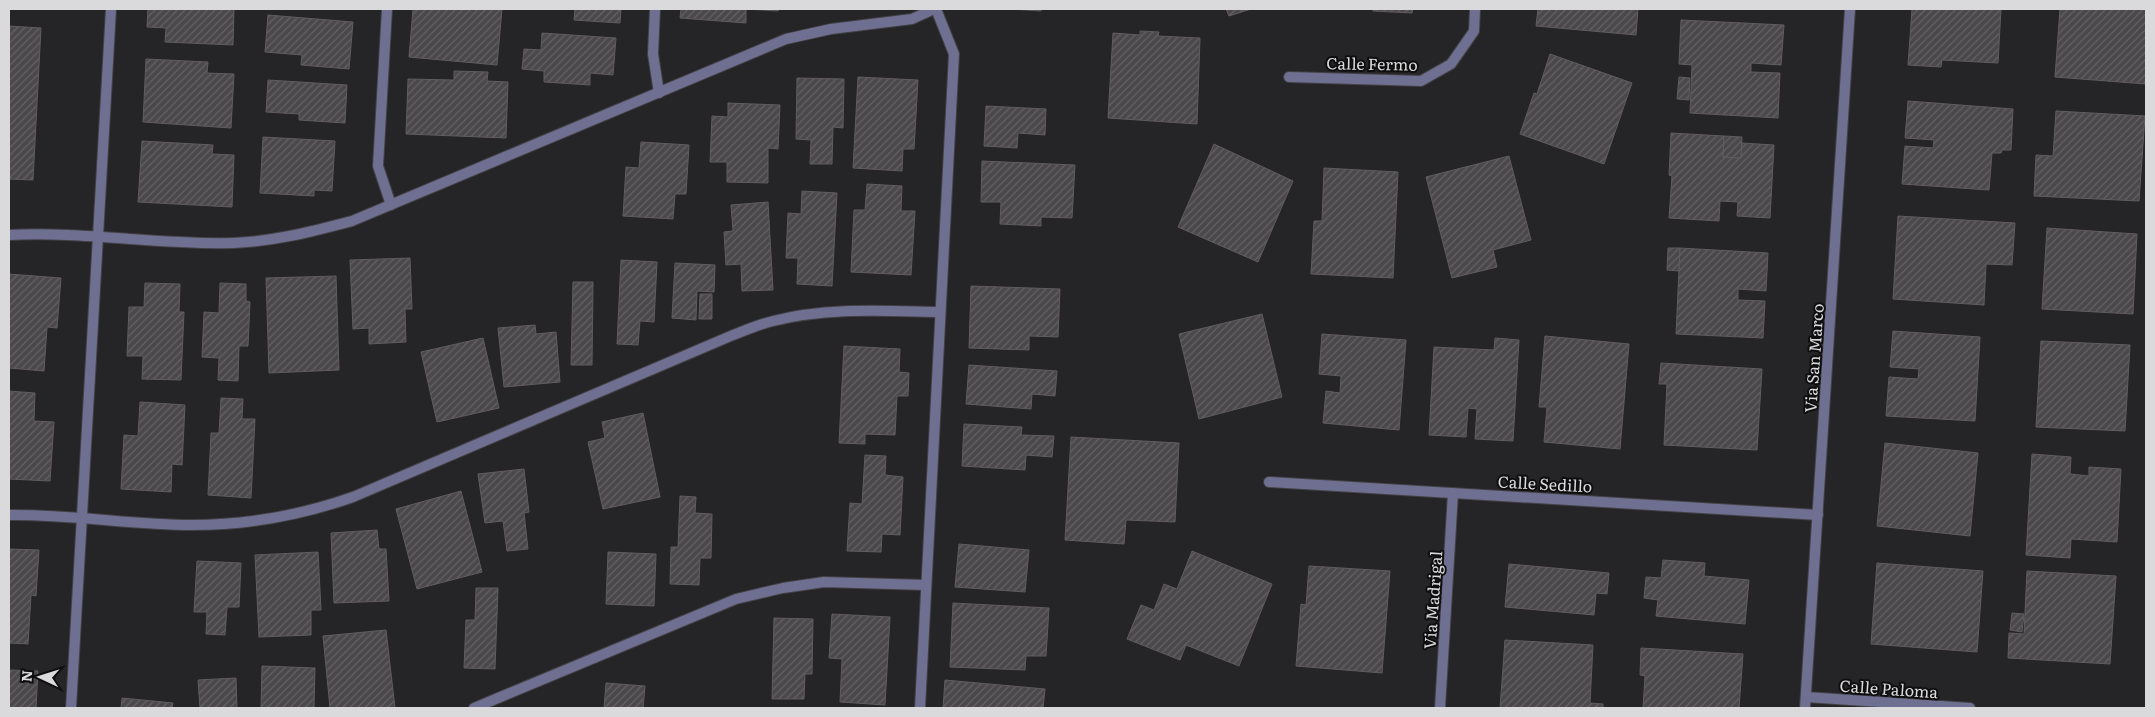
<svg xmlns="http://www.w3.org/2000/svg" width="2155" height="717" font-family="Literata,serif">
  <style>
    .building { fill: url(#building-hatch); stroke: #605c60 }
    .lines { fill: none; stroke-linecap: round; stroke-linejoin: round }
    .minor-casing { stroke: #424144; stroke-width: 12 }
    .minor { stroke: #6f6f92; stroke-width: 10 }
    .labels { text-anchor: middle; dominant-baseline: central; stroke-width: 4; stroke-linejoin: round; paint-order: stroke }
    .street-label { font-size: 16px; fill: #dad9db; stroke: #0e0e0f }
  </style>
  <defs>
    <pattern id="building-hatch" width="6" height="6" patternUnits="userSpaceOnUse" patternTransform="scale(1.25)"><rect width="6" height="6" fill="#4b484b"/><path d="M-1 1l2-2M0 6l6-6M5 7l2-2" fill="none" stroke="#646264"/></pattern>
  </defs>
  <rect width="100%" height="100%" fill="#252427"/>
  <g class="building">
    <path d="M148,9h86l-1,36 -68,-3 1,-14 -19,-1z"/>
    <path d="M413,9h89l-5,56 -88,-8z"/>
    <path d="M575,9h46l-1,14 -46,-3z"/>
    <path d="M681,9h98l-1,2 -32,-2v14l-66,-5z"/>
    <path d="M1011,9h30v2z"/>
    <path d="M1226,9h25l-22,7z"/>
    <path d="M1373,9h40l-1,4 -39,-2z"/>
    <path d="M1538,9h100l-2,26 -100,-9z"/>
    <path d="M1912,9h89l-3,54 -56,-3 -1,7 -33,-2z"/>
    <path d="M2060,9h86v75l-91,-7z"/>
    <path d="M268,15l85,7 -4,47 -48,-4 1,-10 -37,-3z"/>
    <path d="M1681,20l103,5 -3,40 -30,-2v9l29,1 -2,45 -88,-5 2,-48 -13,-1z"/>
    <path d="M9,26l32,2 -8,152 -24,-1z"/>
    <path d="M1140,31l19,1 -1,4 42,2 -3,86 -89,-6 5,-85 27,2z"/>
    <path d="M542,33l74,5 -3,37 -23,-2v12l-46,-3v-11l-22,-2 2,-20 17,1z"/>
    <path d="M1550,54l82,29 -28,81 -84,-30 14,-41 3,1z"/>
    <path d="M146,59l62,3 -1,11 27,1 -3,54 -88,-6z"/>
    <path d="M454,71l34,1 -1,9 21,1 -2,56 -100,-4 2,-55 46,1z"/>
    <path d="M858,77l60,3 -4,69h-11l-1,22 -49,-3z"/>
    <path d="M1679,77l11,1 -1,22 -12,-1z"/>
    <path d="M797,78l47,1 -1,49 -10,-1 -1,37h-22l1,-24 -15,-1z"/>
    <path d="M268,80l79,5 -2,38 -46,-3v-6l-33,-2z"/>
    <path d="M1908,101l105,8 -2,41h-9l-1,3h-9l-3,37 -87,-6 3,-38 28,2 1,-8 -29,-2z"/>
    <path d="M728,103l52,2 -2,44 -10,-1v35l-41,-1v-20h-17l2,-46 16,1z"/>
    <path d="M986,106l60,3 -1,26 -27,-2 -1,15 -33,-2z"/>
    <path d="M2056,111l89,5 -6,85 -105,-5 2,-41 17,1z"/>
    <path d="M1671,133l53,3 -1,21 18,1 1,-15 32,2 -4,73 -33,-2 1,-14 -18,-1 -1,20 -50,-3 3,-42 -3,-1z"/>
    <path d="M1724,136l18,1 -1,21 -18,-1z"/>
    <path d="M263,137l72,4 -3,50 -18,-1v6l-54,-3z"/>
    <path d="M142,141l71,4 -1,9 22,1 -2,52 -94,-5z"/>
    <path d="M641,142l48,3 -3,49h-11l-2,25 -50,-3 3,-49 13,1z"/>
    <path d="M1214,144l79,37 -35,81 -80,-35z"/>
    <path d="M1509,156l22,84 -38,10 4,17 -45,11 -26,-101z"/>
    <path d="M982,161l93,4 -3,53 -31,-1v9l-41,-2 1,-22h-20z"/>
    <path d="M1324,168l74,4 -5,106 -82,-4 3,-53h8z"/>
    <path d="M867,184l35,2 -1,25h14l-4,64 -60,-3 3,-62h11z"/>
    <path d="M802,191l35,2 -5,93 -35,-2 1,-26h-12l2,-45 13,1z"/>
    <path d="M768,202l5,88 -31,1 -1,-27 -15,1 -2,-33 9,-1 -2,-26z"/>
    <path d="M1898,216l117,7 -3,42 -26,-1 -2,41 -91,-6z"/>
    <path d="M2047,228l90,6 -4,80 -91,-5z"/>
    <path d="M1668,248h12l-1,23 -12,-1z"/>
    <path d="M1680,248l88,5 -2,38 -28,-2v11l27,1 -2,37 -87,-4z"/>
    <path d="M410,258l2,51h-7l1,33 -37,2v-16l-16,1 -3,-69z"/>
    <path d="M621,260l36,2 -3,60 -14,-1 -2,24 -21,-1z"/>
    <path d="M675,263l40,2 -1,27 -17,-1 -1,29 -24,-2z"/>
    <path d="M9,274l52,4 -4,50 -10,-1 -3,44 -35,-3z"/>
    <path d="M336,276l3,94 -70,3 -3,-95z"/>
    <path d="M573,282h20l-1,83h-21z"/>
    <path d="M145,283l35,1 -1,28h5l-3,68 -39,-1 1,-23h-16l2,-49h15z"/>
    <path d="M220,283l26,1v17l4,1 -2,44h-9l-1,35 -20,-1 1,-22 -17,-1 2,-45 15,1z"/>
    <path d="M971,286l89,3 -2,48 -29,-1v14l-60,-2z"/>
    <path d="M700,294h12v25h-13z"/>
    <path d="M1262,314l20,83 -83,22 -20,-85z"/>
    <path d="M535,325l1,9 20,-2 4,50 -56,5 -6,-59z"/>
    <path d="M1893,331l87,6 -5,84 -89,-5 3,-39 29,2 1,-10 -29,-2z"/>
    <path d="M1322,334l84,6 -7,90 -76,-7 3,-32 14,2 1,-17 -22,-2z"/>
    <path d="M1545,336l84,8 -9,105 -76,-7 3,-35h-8z"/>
    <path d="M483,338l16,70 -62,14 -16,-70z"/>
    <path d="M1495,338l24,2 -6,101 -38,-2 2,-30 -9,-1 -2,29 -37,-2 5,-88 60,3z"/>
    <path d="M2041,341l89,4 -5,86 -89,-4z"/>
    <path d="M844,346l56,3 -1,23 10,1 -1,23h-11l-2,39 -30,-1v10l-26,-1z"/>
    <path d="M1661,363l101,6 -5,81 -93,-5 3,-61h-8z"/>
    <path d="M969,365l88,6 -2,25 -23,-2 -1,15 -65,-5z"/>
    <path d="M9,391l26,2 -1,28 20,1 -4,59 -41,-2z"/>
    <path d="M221,398l22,1 -1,20h13l-4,79 -43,-3 3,-62h8z"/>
    <path d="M140,402l45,3 -3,60 -10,-1 -1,28 -50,-3 3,-54 14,1z"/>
    <path d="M643,413l17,84 -57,12 -15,-67 17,-4 -3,-16z"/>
    <path d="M964,424l58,3 -1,8 33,1 -2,21 -26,-2 -1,15 -63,-4z"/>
    <path d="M1071,437l108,6 -4,79 -49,-2 -2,24 -59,-4z"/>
    <path d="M1885,443l93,10 -8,83 -93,-10z"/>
    <path d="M2032,454l39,3 -1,17 19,2v-9l32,2 -4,73 -46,-3 -1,19 -44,-3z"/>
    <path d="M865,455l21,1 -1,19 18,2 -3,58 -18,-1 -1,18 -34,-1 3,-48 12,1z"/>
    <path d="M524,469l5,43 -5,1 4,36 -21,2 -4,-30 -18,2 -7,-49z"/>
    <path d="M461,491l21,81 -65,17 -21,-80z"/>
    <path d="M680,496l16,1 -1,16 17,1 -1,44h-11l-1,27 -29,-1 1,-37h7z"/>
    <path d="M377,530l2,19h7l3,52 -55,2 -3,-70z"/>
    <path d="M959,544l70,6 -4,42 -70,-5z"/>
    <path d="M9,549l30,1 -3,46 -5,-1 -3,49 -19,-1z"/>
    <path d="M1192,551l80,33 -33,82 -53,-21 -6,15 -53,-21 14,-34 13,5 10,-26 13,5z"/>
    <path d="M318,552l3,58h-10v25l-52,2 -4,-82z"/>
    <path d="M608,552l48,2 -2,52 -48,-2z"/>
    <path d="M1663,560l42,3 -1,13 45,4 -4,44 -89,-8 2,-16 -14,-2 2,-21 15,1z"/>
    <path d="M197,561l44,2 -2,44h-12l-2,28 -19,-1 1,-22h-13z"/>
    <path d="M1877,563l106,8 -6,81 -106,-8z"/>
    <path d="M1509,564l100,9 -2,21 -11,-1 -2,22 -89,-8z"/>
    <path d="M1309,566l81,5 -8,102 -86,-7 5,-62 5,1z"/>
    <path d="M2027,571l89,5 -6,88 -102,-6 1,-25 15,1z"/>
    <path d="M476,588h22l-3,81 -31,-1 2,-48h9z"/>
    <path d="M953,603l96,5 -3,48h-20l-1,14 -75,-3z"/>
    <path d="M2012,613l12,1 -2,18 -12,-2z"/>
    <path d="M832,614l58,3 -5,88 -45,-3 2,-43 -13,-1z"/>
    <path d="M774,618l39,1 -1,55h-7l-1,25h-32z"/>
    <path d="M386,630l9,78h-65l-7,-72z"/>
    <path d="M1505,640l88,5 -3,58 13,1v4h-103z"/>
    <path d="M1641,648l102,6 -4,54h-96l2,-32 -5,-1z"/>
    <path d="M262,666l53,2 -1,40h-60h7z"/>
    <path d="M9,670l29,1 -2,37h-27z"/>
    <path d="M236,678l1,30h-37l-2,-28z"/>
    <path d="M945,680l100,9 -2,19h-100z"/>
    <path d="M606,683l39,3 -2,22h-39z"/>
    <path d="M122,698l51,5 -1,5h-51z"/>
  </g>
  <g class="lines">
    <g class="minor-casing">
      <g id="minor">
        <path d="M387,9l-9,157 13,39"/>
        <path d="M655,9l-2,45 6,39"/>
        <path d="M1289,77l132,4 30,-17 23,-33 1,-22"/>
        <path d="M9,235c74,-4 149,10 224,8 43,-2 77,-11 119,-22l434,-182 45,-10 81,-10 22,-10"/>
        <path d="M1269,482l549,33"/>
        <path d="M9,515c61,-1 122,10 183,10 57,0 107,-9 161,-28l380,-162c13,-5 27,-11 40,-14 55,-14 112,-10 167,-9"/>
        <path d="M1806,697l164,11"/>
        <path d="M71,708l40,-699"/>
        <path d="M474,708l262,-109 47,-11 41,-6 102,3"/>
        <path d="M920,708l34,-654 -18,-45"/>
        <path d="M1440,708l13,-215"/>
        <path d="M1805,708l45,-699"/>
      </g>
    </g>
    <use href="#minor" class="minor"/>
  </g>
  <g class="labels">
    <g class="street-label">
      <text transform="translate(1372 63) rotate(1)">Calle Fermo</text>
      <text transform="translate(1813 358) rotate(-86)">Via San Marco</text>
      <text transform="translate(1545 483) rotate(3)">Calle Sedillo</text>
      <text transform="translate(1432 600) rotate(-86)">Via Madrigal</text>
      <text transform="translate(1889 688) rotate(4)">Calle Paloma</text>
    </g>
  </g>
  <rect width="2155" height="717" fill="none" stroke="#dad9db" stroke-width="20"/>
  <g transform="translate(40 677) rotate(274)" stroke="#0e0e0f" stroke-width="4" paint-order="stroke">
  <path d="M0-4L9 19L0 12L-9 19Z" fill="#dad9db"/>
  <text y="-8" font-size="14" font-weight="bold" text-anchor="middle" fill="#dad9db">N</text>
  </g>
</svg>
